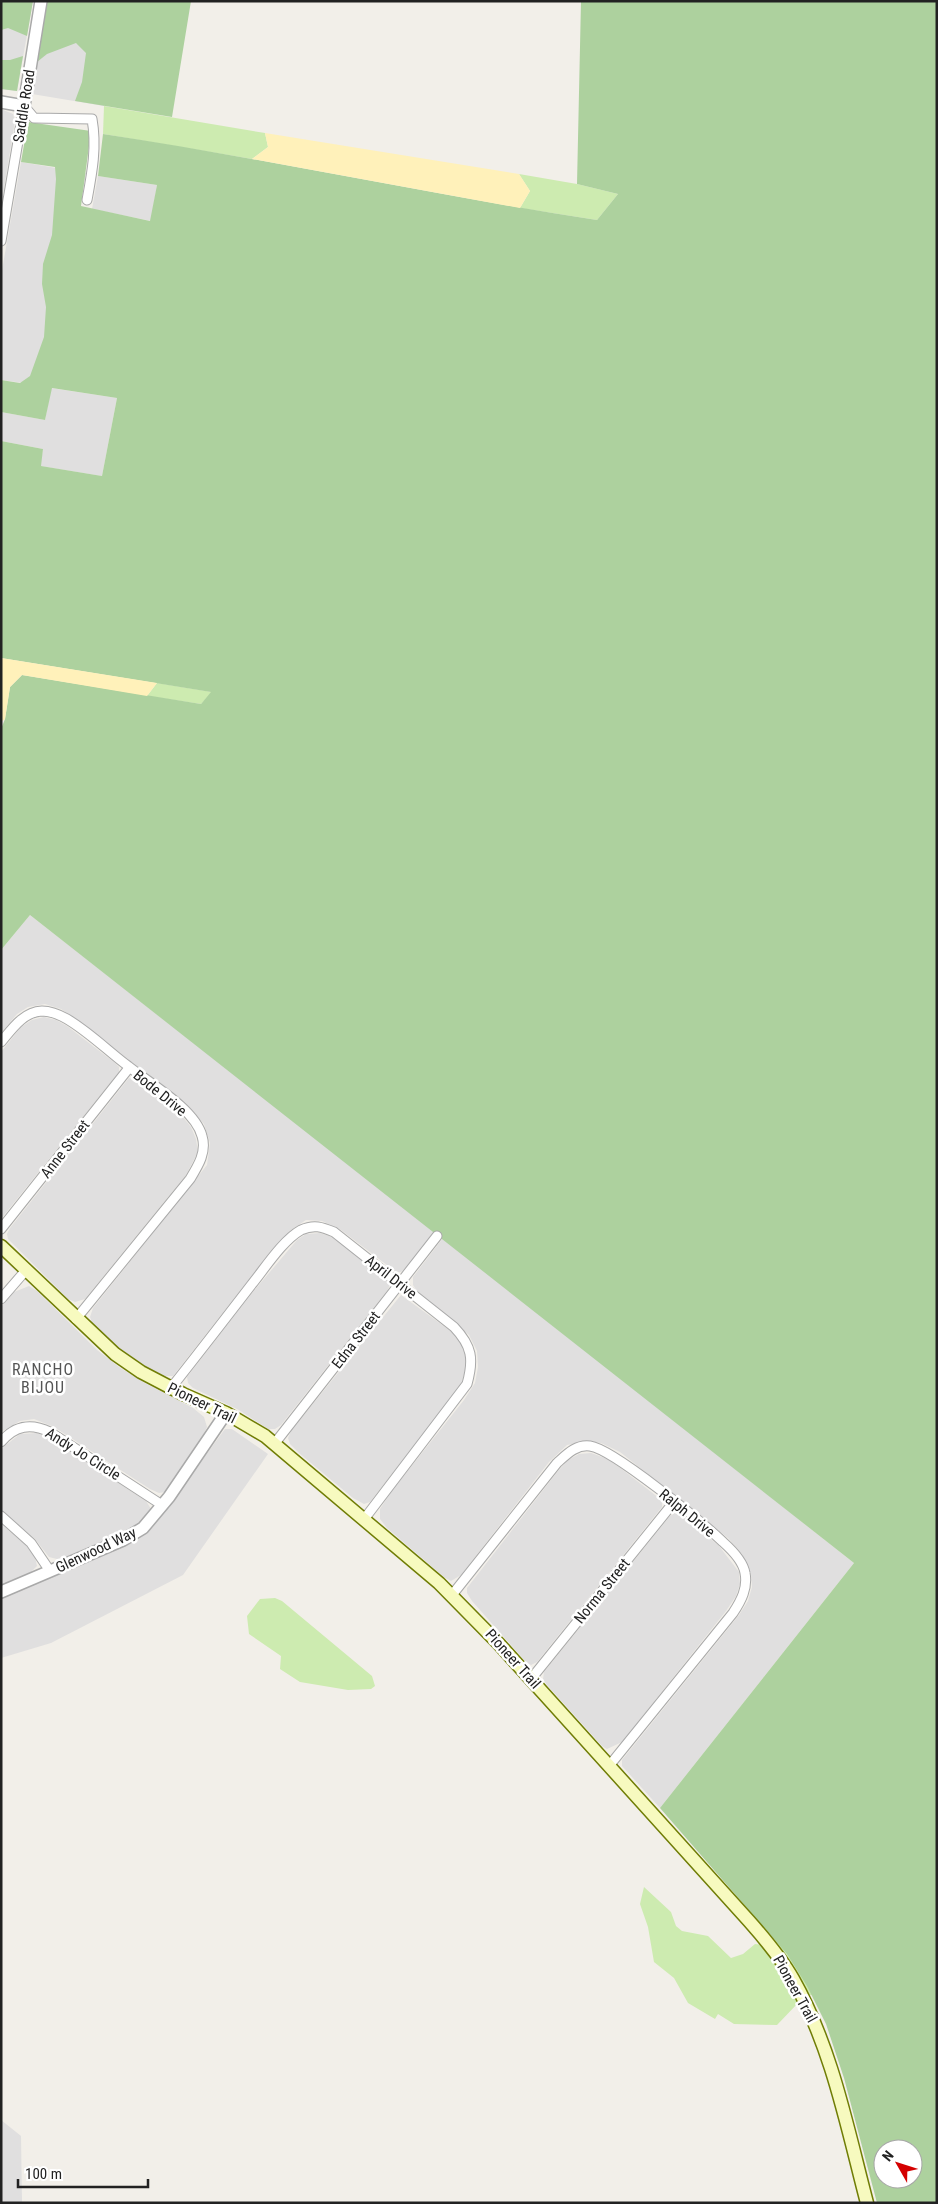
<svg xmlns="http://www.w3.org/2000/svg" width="938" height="2204" font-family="'Roboto Condensed',sans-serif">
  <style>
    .residential { fill: #e0dfdf }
    .grass { fill: #cdebb0 }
    .forest { fill: #add19e; fill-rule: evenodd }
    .sand { fill: #fff1ba }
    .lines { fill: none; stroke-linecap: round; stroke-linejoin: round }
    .minor-casing { stroke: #a9a9a9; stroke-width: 11 }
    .tertiary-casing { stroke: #a9a9a9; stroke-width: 14 }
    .secondary-casing { stroke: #707d05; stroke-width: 15 }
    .minor { stroke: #fff; stroke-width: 9 }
    .tertiary { stroke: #fff; stroke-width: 11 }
    .secondary { stroke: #f7fabf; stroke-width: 12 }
    .labels { text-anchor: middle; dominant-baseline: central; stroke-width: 5; stroke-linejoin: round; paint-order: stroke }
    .street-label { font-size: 15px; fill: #222; stroke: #fff }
    .neighbourhood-label { font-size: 16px; letter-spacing: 1px; fill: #555; stroke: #fff }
  </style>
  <rect width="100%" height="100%" fill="#f2efe9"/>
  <g class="residential">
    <path d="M1,1h32l-16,90 -16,-2z"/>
    <path d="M47,1h74l-17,105 -72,-12z"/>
    <path d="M1,109l12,5 2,7 -14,86z"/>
    <path d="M21,162l65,11 -40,213 -45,-6v-104z"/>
    <path d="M98,176l59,9 -6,36 -59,-12z"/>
    <path d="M51,388l66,10 -15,78 -62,-10 3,-17 -42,-8v-29l44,8z"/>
    <path d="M30,915l404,316 -27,36 -6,5h-5l-55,-42 -19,-9 -16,-1 -15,10 -28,32 -90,114h-11l-32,-19 -37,-32 -3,-8 3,-9 114,-143 3,-22 -6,-19 -14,-16 -106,-83 -23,-16 -16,-5 -17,3 -11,7 -16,19v-83z"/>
    <path d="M44,1017l12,3 11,6 48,37 4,4v5l-118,147v-167l20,-25 11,-7z"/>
    <path d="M129,1078l5,1 48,37 9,11 5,12 2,13 -12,23 -101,124 -10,3 -7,-3 -60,-60 -1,-5 3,-6z"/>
    <path d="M320,1233l12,4 13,9 43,35 2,4 -3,6 -106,134 -6,4h-7l-29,-19 -46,-22 -5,-5 -1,-6 65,-84 45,-53 9,-6z"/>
    <path d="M443,1238l411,325 -194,245 -38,-42v-6l117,-145 9,-14 4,-14 -1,-13 -9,-20 -14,-16 -108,-86 -19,-9 -14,-2 -20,4 -18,17 -88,113 -10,6 -7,-4 -57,-49 -7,-9v-10l11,-17 73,-92 11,-17 3,-16 -1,-16 -8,-16 -52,-44 -4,-6v-8z"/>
    <path d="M29,1286l8,5 60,59 22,17 24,15 50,26 11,9 3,10 -7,14 -35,51 -6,1 -9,-4 -96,-62 -20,-8 -14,2 -19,11v-125l13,-15z"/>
    <path d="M401,1295l51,37 8,10 6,14 -1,15 -4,14 -11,15 -80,102 -6,2 -11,-6 -54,-45 -9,-9 -2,-6 3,-7z"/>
    <path d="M225,1429h7l36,25 -85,121 -132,68 -50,15v-60l121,-52 30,-18z"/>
    <path d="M37,1433l12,5 97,63 5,8 -3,6 -10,9 -16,9 -61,27 -12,-3 -14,-18 -34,-29v-61l19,-15z"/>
    <path d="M591,1453l14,5 14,9 40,31 3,4v5l-125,155 -6,3 -5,-3 -54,-61 -5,-8v-5l91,-117 10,-11 11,-6z"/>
    <path d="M675,1513l11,5 33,28 20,26 1,12 -4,12 -10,15 -104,131 -15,7 -5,-3 -55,-61 -4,-6 1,-7 126,-156z"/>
    <path d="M1,1524l26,22 8,11 2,9 -9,9 -27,11z"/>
    <path d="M1,2120l20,16 1,67h-21z"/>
  </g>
  <g class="grass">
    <path d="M104,106l161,27 3,14 -16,12 -149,-25z"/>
    <path d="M519,174l58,10 41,10 -21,26 -77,-12 10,-17z"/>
    <path d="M157,683l55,9 -11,12 -54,-8z"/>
    <path d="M275,1598l7,3 90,75 3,10 -4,3 -23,1 -48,-8 -20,-13 1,-13 -32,-22 -2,-18 13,-17z"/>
    <path d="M644,1887l27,25 5,14 6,5 26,5 23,22 12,-4 12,-10 10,1 7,-5 25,1 28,53 -25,2 -1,6 -22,23 -43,-1 -16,-10 -3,5 -27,-16 -14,-25 -20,-16 -6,-35 -8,-23z"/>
  </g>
  <g class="forest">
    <path d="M1,1h32l-6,35 -19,-8 -7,2z"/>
    <path d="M47,1h144l-19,116 -97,-16 7,-19 4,-29 -10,-10 -29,11 -10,8z"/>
    <path d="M581,1h356v2202h-60l-33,-125 -18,-54 -19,-38 -20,-32 -127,-146 194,-245 -824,-648 -29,35v-221l4,-10 5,-32 12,-12 179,29 10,-12 -210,-34v-217l42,8 -2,17 61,10 15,-78 -65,-10 -7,32 -44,-8v-32l19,3 10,-7 14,-39 2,-30 -4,-23 1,-20 9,-29 4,-56 -1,-12 -34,-5 7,-40 63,9 -10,75 69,15 7,-36 -59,-9 5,-42c165,25 329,61 494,86l21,-26 -41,-10zM883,2149h30v30h-30z"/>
    <path d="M23,56l-6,35 -16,-2v-29h9z"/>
  </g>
  <g class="sand">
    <path d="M265,133l254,41 11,17 -10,17 -268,-49 16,-12z"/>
    <path d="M1,658l156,25 -10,13 -125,-21 -12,12 -5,32 -4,3z"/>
  </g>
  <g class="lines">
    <g class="minor-casing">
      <g id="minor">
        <path d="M24,106l10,12 58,1c5,28 0,54 -5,81"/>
        <path d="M1,241l23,-135"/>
        <path d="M1,1042c11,-13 22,-30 41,-31 9,0 18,4 25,8 22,13 41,32 61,47 21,17 67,43 74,70 5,16 -4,30 -12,43l-114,140"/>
        <path d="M1,1229l128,-161"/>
        <path d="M1,1299l26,-30"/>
        <path d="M171,1388c27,-34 54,-69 81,-104 13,-16 31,-44 49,-54 13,-6 21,-3 33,2l120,95c18,19 20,32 13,57l-102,134"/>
        <path d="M1,1442c14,-17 30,-19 49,-10l112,73"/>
        <path d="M275,1443l162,-207"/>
        <path d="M1,1516l30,27 19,28"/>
        <path d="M452,1595l105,-132c9,-8 19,-19 33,-17 23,3 113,77 133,96 9,8 20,19 22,31 3,15 -4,28 -12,40l-124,153"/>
        <path d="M531,1679l143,-177"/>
      </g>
    </g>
    <g class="tertiary-casing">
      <g id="tertiary">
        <path d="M1,102l23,4 17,-105"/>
        <path d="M1,1592l122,-52 20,-12 26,-31 57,-84"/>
      </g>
    </g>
    <g class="secondary-casing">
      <path id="secondary" d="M1,1246l114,108 26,18 42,22 43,19 39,23 174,147 60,61 250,277c16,18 32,37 44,58 39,69 54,148 74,224"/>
    </g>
    <use href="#minor" class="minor"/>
    <use href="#tertiary" class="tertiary"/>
    <use href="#secondary" class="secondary"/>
  </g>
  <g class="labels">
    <g class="street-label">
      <text transform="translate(24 106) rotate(-81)">Saddle Road</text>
      <text transform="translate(160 1093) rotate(39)">Bode Drive</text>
      <text transform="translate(65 1149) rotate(-52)">Anne Street</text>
      <text transform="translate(391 1277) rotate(38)">April Drive</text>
      <text transform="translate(356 1340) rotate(-52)">Edna Street</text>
      <text transform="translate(202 1403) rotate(26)">Pioneer Trail</text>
      <text transform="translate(83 1454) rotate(32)">Andy Jo Circle</text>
      <text transform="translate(687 1513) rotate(39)">Ralph Drive</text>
      <text transform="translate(96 1550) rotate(-25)">Glenwood Way</text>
      <text transform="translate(602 1591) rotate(-51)">Norma Street</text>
      <text transform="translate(513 1659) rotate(48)">Pioneer Trail</text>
      <text transform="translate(795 1989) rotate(61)">Pioneer Trail</text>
    </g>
    <g class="neighbourhood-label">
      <text x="43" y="1369">RANCHO<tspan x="43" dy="18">BIJOU</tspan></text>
    </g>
  </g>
  <rect width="938" height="2204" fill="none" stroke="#222222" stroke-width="5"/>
  <g transform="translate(898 2164) rotate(309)"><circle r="24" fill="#ffffff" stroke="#a7a7a7"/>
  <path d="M0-4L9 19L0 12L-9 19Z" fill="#d40000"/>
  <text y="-8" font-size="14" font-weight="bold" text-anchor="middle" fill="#222222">N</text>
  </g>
  <path d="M18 2179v8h130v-8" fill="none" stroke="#222222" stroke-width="2.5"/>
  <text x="25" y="2179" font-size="15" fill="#222222" stroke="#ffffff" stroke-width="4" paint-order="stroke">100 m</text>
</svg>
